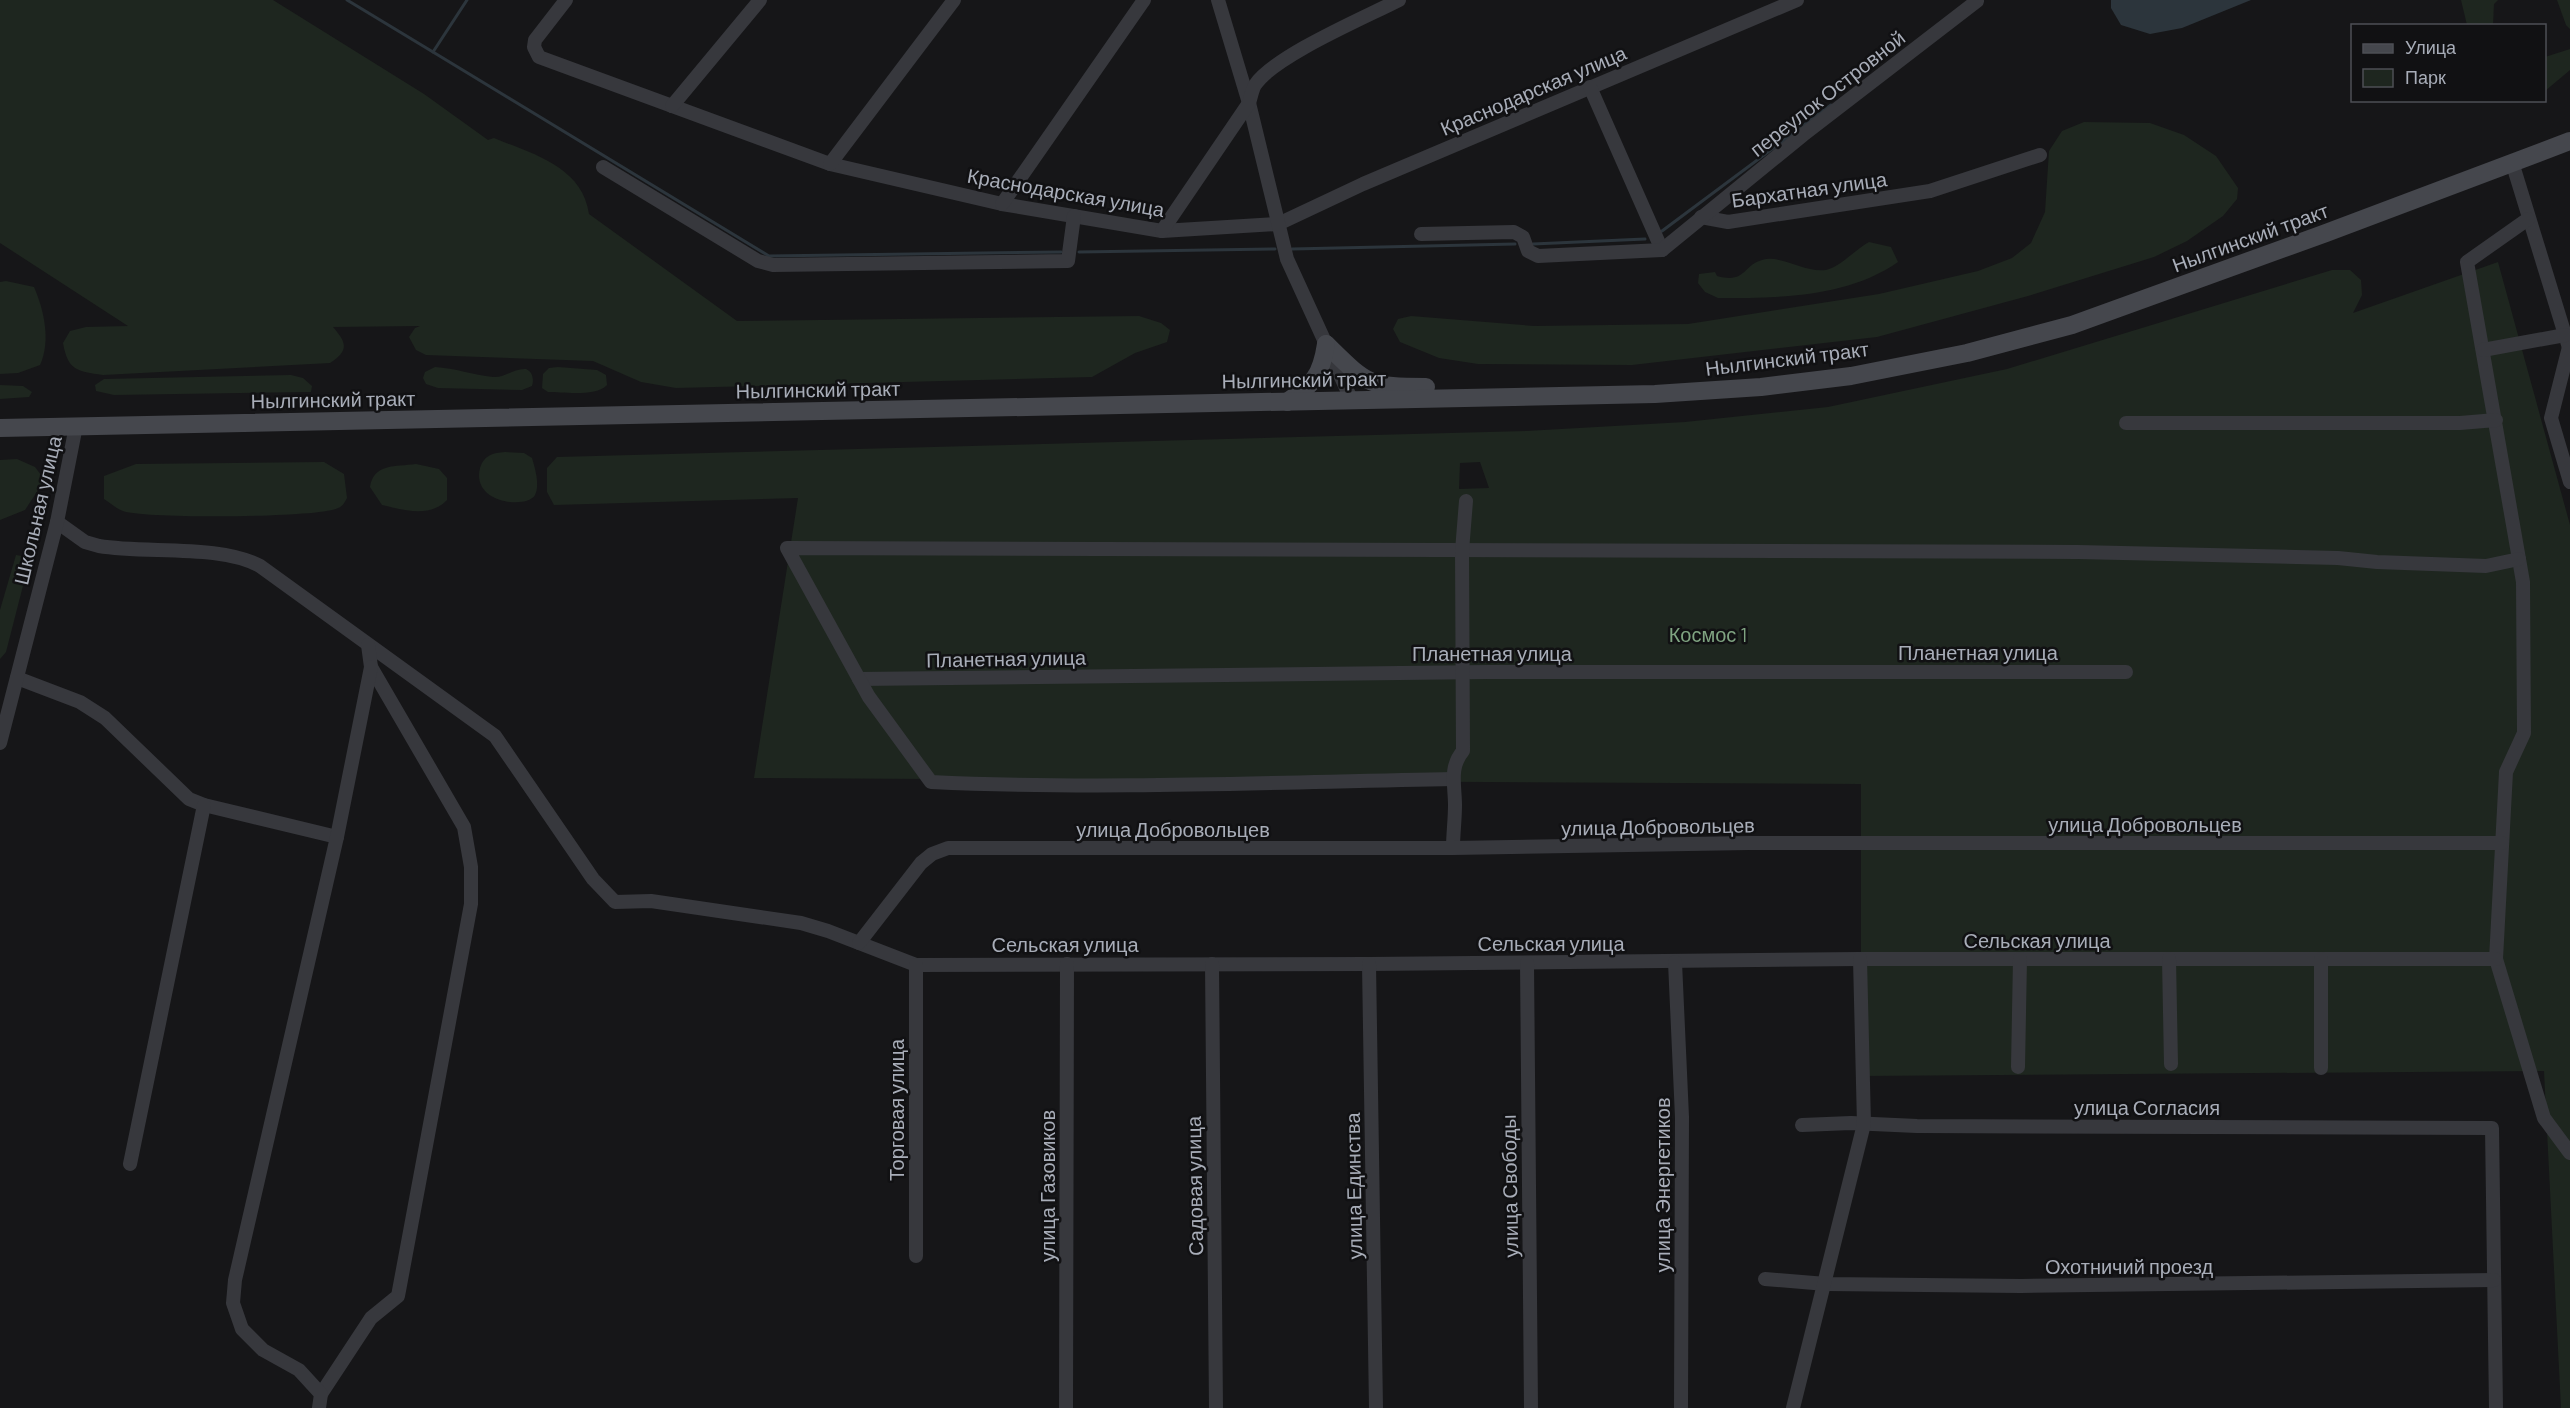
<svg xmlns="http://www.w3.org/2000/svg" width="2570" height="1408" font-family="Barlow,sans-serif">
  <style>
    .green { fill: #1e261f; fill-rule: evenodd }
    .water { fill: #2c353c }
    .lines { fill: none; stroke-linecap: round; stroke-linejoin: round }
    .stream { stroke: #2c353c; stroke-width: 3 }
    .street { stroke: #37383d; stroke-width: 14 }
    .secondary { stroke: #45474d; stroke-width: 18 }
    .labels { text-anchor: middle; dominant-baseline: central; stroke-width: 5; stroke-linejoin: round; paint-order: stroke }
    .street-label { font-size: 20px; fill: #a8adb8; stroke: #111113 }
    .park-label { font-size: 20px; fill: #7fa381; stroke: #111113 }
  </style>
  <rect width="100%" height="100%" fill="#161618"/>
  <g class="green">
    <path d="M0,0h273l151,94 64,46 6,-2c38,16 88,28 95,76l148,107 402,-5 22,7 9,7 -3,12 -32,11 -43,24 -416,11 -35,-6 -48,-21 -167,-6 -10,-5 -7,-13 6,-9 5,-2 -87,1c13,15 17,23 -3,36l-227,12c-26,-4 -35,-4 -40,-32l7,-12 16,-4 42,-1 -128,-83z"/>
    <path d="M2461,0h37l-4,4 -1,21h-26z"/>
    <path d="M2557,0h13v29l-4,-4z"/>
    <path d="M2570,49v21l-25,21v-34z"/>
    <path d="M2084,122l66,1 34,12 32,21 22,32 -1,11 -14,17 -36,25 -33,16 -126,39 -151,41 -245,28 -154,-1 -39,-6 -39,-16 -7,-13 5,-10 13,-3 123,10 154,-2 191,-30 99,-23 34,-13 19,-15 14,-31 4,-61 13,-20z"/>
    <path d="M1869,242l22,5 7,15c-52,36 -119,36 -180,36l-13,-6 -7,-9 1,-9 16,-2 2,4c29,8 26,-11 45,-16 18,-6 42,13 64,10 14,-3 30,-21 43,-28z"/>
    <path d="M2498,262l72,263v883h-9l-17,-337 -683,5v-292l-1107,-6 44,-280 -244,7 -7,-13v-24l10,-11 969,-26 159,-9 143,-15 179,-38 325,-99h18l11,10 1,15 -9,18zM1480,462l9,26 -30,1 1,-26z"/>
    <path d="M6,281l28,6c10,23 17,54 6,78l-22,8 -18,1v-92z"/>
    <path d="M435,367c20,1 38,8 58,10 12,1 21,-9 33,-8 7,3 8,11 6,17l-10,4 -84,-2 -12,-4 -3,-6 2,-6z"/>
    <path d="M558,367l39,3 9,5 1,10c-11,12 -44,7 -59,7l-6,-4 1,-14 6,-6z"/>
    <path d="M291,375l12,3 9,8 -1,6 -197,3 -18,-4 -1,-6 9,-6z"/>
    <path d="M0,385l23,1 9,6 -3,5 -29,2z"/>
    <path d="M505,452l19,1 8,5c3,10 8,27 3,37 -7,14 -64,9 -55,-27 4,-13 13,-15 25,-16z"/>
    <path d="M17,459l18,8 6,8 1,9 -17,26 -25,10v-60z"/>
    <path d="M324,462l20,12 3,24c-2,4 -5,9 -9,10 -17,10 -195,11 -215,3 -6,-2 -13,-8 -19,-12v-23l32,-12z"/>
    <path d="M416,464l23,5 8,9v22c-17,18 -43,10 -65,5l-12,-18c4,-24 25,-20 46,-23z"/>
    <path d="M16,555l11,2 -1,17 -20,78 -6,7v-49z"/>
  </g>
  <path class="water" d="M2111,0h140l-69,28 -32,6 -29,-9 -10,-17z"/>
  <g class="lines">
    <g class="stream">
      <path d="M347,0l86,52 34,-52"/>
      <path d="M433,52l336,204 292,-4"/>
      <path d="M1662,231l169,-126"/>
      <path d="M1533,244l112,-5"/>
      <path d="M1292,249l223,-5"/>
      <path d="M1079,252l196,-3"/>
    </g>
    <g class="street">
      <path d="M566,0l-31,40 -1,7 5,10 291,107 172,40 160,27 116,-7 85,-40 434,-184"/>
      <path d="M1218,0l31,103 38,156 65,142"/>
      <path d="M1590,87l72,163"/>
      <path d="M672,106l88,-106"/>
      <path d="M2512,162l58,189"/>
      <path d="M830,164l124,-164"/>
      <path d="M603,167l155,94 15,4 295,-4 6,-45"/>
      <path d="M1002,204l142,-204"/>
      <path d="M1701,217l27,5 202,-31 110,-36"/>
      <path d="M2528,219l-61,43 56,320 1,151 -18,39 -10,187 48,159 26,35"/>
      <path d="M1162,231l87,-128c2,-6 3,-13 6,-18 19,-29 111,-68 144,-85"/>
      <path d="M1421,234l93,-2 9,5 5,14 10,5 124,-6 141,-115 174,-134"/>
      <path d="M2569,347l-18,71 19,64"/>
      <path d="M2483,350l82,-15"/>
      <path d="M2126,423h334l36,-3"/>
      <path d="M57,522l28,20 14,4c47,8 121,-2 161,20l235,170 98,143 22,23 36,-1 150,22 27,8 88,34 453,-1 491,-5h636"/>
      <path d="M17,678l63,24 25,16 84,81 15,6 133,32"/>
      <path d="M859,679l628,-7h639"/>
      <path d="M0,743l57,-221 19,-96"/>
      <path d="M1453,779c-173,3 -349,11 -522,3l-62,-85 -82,-149 1291,4 260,6 39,4 109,4 33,-7"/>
      <path d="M1453,848c0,-14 2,-28 2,-43 0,-19 -6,-38 8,-54l-1,-200 4,-50"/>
      <path d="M859,943l62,-80 11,-9 16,-6h505l296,-5h753"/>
      <path d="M2169,959l2,105"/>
      <path d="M1675,962l7,155 -1,291"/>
      <path d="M1527,963l4,445"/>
      <path d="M1212,964l4,444"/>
      <path d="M1369,964l7,444"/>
      <path d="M916,965v291"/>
      <path d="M2018,1067l2,-108"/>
      <path d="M2321,1068v-109"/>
      <path d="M1802,1125l49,-2 66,3 575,2 4,280"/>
      <path d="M130,1164l74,-359"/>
      <path d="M1765,1279l61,5 195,2 473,-6"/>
      <path d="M321,1394l50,-76 27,-22 73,-392v-37l-7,-40 -93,-160 -3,-22"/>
      <path d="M319,1408l2,-14 -22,-24 -36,-20 -21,-21 -9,-26 2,-23 102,-443 34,-170"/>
      <path d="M1066,1408l1,-444"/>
      <path d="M1793,1408l71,-284 -4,-165"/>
    </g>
    <g class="secondary">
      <path d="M1326,344c41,40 41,43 100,43"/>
      <path d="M1287,402c26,-18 34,-25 39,-58"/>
      <path d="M0,428l1655,-34 106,-7 90,-11 116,-23 105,-28 254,-92 244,-92"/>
    </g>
  </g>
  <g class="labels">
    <g class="street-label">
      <text transform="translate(1533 90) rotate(-23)">Краснодарская улица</text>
      <text transform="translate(1827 93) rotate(-38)">переулок Островной</text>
      <text transform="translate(1809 189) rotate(-8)">Бархатная улица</text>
      <text transform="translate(1066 192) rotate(10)">Краснодарская улица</text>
      <text transform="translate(2250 237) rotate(-20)">Нылгинский тракт</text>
      <text transform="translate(1787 358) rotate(-7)">Нылгинский тракт</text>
      <text transform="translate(1304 379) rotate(-1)">Нылгинский тракт</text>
      <text transform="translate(818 389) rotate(-1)">Нылгинский тракт</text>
      <text transform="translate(333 399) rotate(-1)">Нылгинский тракт</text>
      <text transform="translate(37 510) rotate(-77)">Школьная улица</text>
      <text x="1978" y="652">Планетная улица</text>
      <text x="1492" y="653">Планетная улица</text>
      <text transform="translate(1006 658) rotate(-1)">Планетная улица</text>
      <text x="2145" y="824">улица Добровольцев</text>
      <text transform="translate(1658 826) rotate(-1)">улица Добровольцев</text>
      <text x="1173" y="829">улица Добровольцев</text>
      <text x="2037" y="940">Сельская улица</text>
      <text x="1551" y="943">Сельская улица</text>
      <text x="1065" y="944">Сельская улица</text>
      <text x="2147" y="1107">улица Согласия</text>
      <text transform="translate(896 1110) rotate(-90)">Торговая улица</text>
      <text transform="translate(1662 1185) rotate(-90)">улица Энергетиков</text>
      <text transform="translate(1047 1186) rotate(-90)">улица Газовиков</text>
      <text transform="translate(1194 1186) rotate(-91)">Садовая улица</text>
      <text transform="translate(1353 1186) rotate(-91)">улица Единства</text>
      <text transform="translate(1509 1186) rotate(-91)">улица Свободы</text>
      <text x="2129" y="1266">Охотничий проезд</text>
    </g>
    <g class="park-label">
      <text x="1708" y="634">Космос 1</text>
    </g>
  </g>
  <rect x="2351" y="24" width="195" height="78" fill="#111113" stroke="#4d4f55" stroke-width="1.5"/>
  <rect x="2363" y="44" width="30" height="9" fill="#45474d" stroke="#4d4f55" stroke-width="1.5"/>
  <text x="2405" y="54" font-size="18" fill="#a8adb8">Улица</text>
  <rect x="2363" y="69" width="30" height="18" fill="#1e261f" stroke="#4d4f55" stroke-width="1.5"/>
  <text x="2405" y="84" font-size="18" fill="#a8adb8">Парк</text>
</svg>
